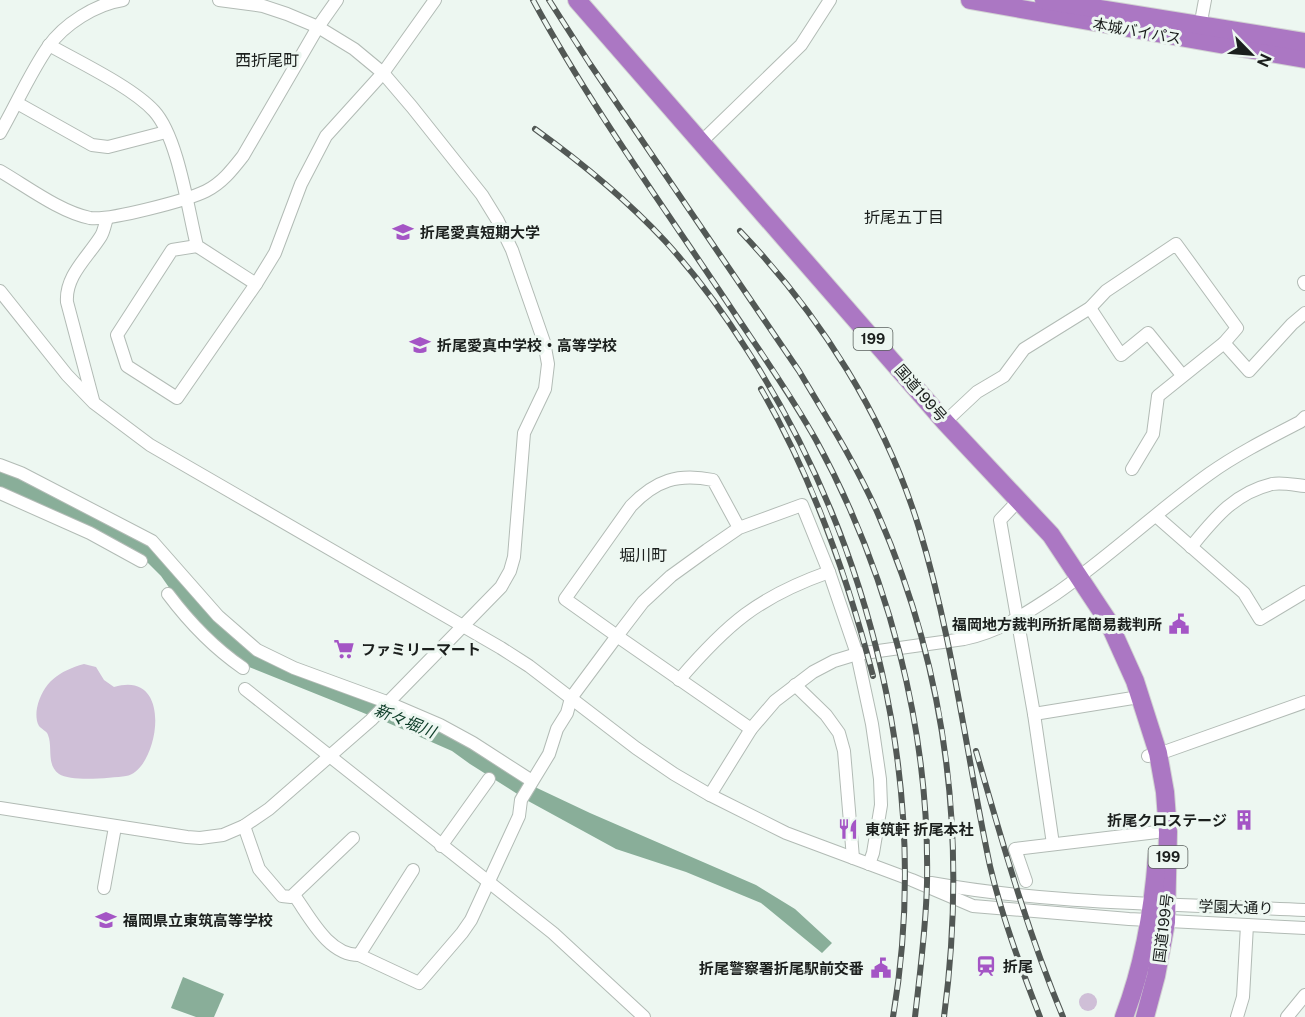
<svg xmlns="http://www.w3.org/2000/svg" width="1305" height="1017" font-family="'Public Sans','Noto Sans JP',sans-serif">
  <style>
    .green { fill: #cfbfd7 }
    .water { fill: #89ae99 }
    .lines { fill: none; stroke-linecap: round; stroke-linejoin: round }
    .minor-casing { stroke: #b2bbb5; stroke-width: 14 }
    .highway-casing { stroke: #d1d2d2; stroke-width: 20 }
    .minor { stroke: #fff; stroke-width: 12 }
    .highway { stroke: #ab77c3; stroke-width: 18 }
    .rail-casing { stroke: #525855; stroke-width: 6 }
    .rail { stroke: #edf7f1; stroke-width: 4; stroke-dasharray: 11; stroke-linecap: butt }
    .labels { text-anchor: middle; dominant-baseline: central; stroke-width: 6; stroke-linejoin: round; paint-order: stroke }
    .shield { fill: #edf7f1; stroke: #5a605d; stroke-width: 1.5 }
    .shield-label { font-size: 14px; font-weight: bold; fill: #1b1f1d }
    .street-label { font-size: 15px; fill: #1b1f1d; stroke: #edf7f1 }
    .poi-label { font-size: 15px; font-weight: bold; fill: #1b1f1d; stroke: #edf7f1; text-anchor: start }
    .neighbourhood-label { font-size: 16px; fill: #1b1f1d; stroke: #edf7f1 }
    .water-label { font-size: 16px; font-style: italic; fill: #0c3c27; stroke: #edf7f1 }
  </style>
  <rect width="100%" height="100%" fill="#edf7f1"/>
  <g class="green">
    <path d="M84,664l12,3 8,13 10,7c62,-19 44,85 12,89 -15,2 -55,6 -67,-2 -13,-9 -6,-27 -11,-39 -1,-4 -7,-6 -9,-9 -3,-5 -3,-13 -2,-18 6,-26 22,-37 47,-44z"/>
    <circle cx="1088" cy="1002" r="9"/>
  </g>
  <g class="water">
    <path d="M0,469l11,4 131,67 21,16 42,53 36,35 199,84 97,60 53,25 166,72 39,24 37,34 -10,10 -61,-50 -75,-31 -70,-23 -86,-47 -60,-38 -18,-13 -66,-29 -137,-55 -15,-9 -52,-52 -21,-30 -16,-16 -145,-72z"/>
    <path d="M183,977l41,17 -10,23h-18l-25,-9z"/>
  </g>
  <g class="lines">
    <g class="minor-casing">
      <g id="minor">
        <path d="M1199,32l6,-32"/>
        <path d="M49,45c30,17 83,42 105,66 24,26 34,99 43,135l59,38"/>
        <path d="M17,103l75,42 16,2 58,-15"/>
        <path d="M0,133c16,-28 30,-60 48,-86 16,-23 48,-43 75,-47"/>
        <path d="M701,142l100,-97 29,-45"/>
        <path d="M0,171c26,15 60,41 90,47 19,3 98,-18 116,-27 16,-8 26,-21 37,-35l75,-129 19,-27"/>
        <path d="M197,246l-25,4 -55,85 10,31 50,32 79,-114 19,-31 26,-69 25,-48 57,-63 52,-73"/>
        <path d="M1304,282l1,2"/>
        <path d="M0,291l67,84 27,28 56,42 351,203 28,18 107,82 38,26 36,21 76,38 126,47 61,26 156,13 176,9"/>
        <path d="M1090,308l31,47 27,-22 34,42"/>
        <path d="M1224,343l25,28 43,-47 13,-11"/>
        <path d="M93,400l-26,-98c-2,-26 21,-45 34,-66 3,-5 4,-12 6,-18"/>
        <path d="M945,422l32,-30 27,-16 20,-27 66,-41 16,-17 70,-47 61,84 -13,15 -66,53 -5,38 -21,35"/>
        <path d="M0,465l21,8 131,68 66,75 39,34 37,18 90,33 56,24 33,18 59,38"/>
        <path d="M0,493l90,40 51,28"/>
        <path d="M1019,500l-19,20 34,194 19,130"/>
        <path d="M1156,516l88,77 16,26 45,-27"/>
        <path d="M739,528l-26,-48c-35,-7 -57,0 -82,26l-66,93 52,37 26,-34 28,-26 36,-26 32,-22 63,-23 27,67 28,82 15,70 8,55 1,26 -8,48 -4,11"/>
        <path d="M1191,547c23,-28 43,-54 81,-63 10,-2 23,1 33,2"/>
        <path d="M168,594c21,28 46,54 75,74"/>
        <path d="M679,680c48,-56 79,-83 150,-108"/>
        <path d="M795,685l31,30 13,18 5,18 9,107"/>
        <path d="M245,689l308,244 91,84"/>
        <path d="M1034,714l105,-17"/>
        <path d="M1148,756l19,-5 138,-49"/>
        <path d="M710,795l41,-66 24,-28 38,-29 21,-11 23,-7 107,-15c35,-7 63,-26 93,-46 53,-37 99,-81 152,-119 28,-20 60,-36 91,-52l5,-5"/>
        <path d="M0,808l187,29 13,1 23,-3 21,-9 25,-17 102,-89 130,-133 9,-16 4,-14 10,-124 21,-44 3,-25 -4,-22 -32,-92 -14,-29 -16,-26 -70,-88 -29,-34 -29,-24 -36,-22 -31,-13 -24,-8 -44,-6"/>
        <path d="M244,826l15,43 23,27 9,1 62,-59"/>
        <path d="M441,846l48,-67"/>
        <path d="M1026,881l-11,-32 142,-17"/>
        <path d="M931,883c123,22 250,21 374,27"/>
        <path d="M104,888l11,-61"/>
        <path d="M294,895c16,22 34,60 65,60l54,-85"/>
        <path d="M359,955l60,28 43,-50 9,-13 48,-104 2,-16 28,-46 8,-25 10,-16 4,-15 46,-62 134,93"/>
        <path d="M1237,1017l6,-20 4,-72"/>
        <path d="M1287,1017l18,-22"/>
      </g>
    </g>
    <g class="highway-casing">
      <g id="highway">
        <path d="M577,0l368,422 106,113 57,86 27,60 23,72 7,39 3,40 -2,90 -10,54 -11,41"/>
        <path d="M970,0l335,59"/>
        <path d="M1044,0l261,42"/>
        <path d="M1124,1017c19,-50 29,-106 33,-160"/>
      </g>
    </g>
    <use href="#minor" class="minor"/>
    <use href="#highway" class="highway"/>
    <g class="rail-casing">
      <g id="rail">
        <path d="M533,0c59,109 136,214 204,317 27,40 55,80 79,123 73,134 114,290 111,443 -1,45 -7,89 -12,134"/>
        <path d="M549,0l41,64 209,307c28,47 57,93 79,143 71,162 89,329 66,503"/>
        <path d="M535,129c47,34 91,70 130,112 31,34 58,71 82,109 125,194 185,438 146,667"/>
        <path d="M740,231c80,84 145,186 179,297 34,111 47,225 71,338 12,51 31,102 50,151"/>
        <path d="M761,389c52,90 86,186 112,287"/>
        <path d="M976,751c26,90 51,180 87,266"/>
      </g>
    </g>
    <use href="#rail" class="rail"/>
  </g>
  <defs>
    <g id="university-bare" transform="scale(1.62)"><path d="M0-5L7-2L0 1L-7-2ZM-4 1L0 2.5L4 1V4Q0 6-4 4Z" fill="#a455c5" stroke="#edf7f1" stroke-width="2.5" paint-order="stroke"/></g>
    <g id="school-bare" transform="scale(1.62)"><path d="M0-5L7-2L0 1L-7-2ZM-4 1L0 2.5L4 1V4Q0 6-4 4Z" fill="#a455c5" stroke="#edf7f1" stroke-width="2.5" paint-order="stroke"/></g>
    <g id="civic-bare" transform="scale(1.62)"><path d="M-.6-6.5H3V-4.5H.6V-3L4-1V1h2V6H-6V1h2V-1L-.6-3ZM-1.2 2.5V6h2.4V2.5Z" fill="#a455c5" stroke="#edf7f1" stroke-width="2.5" paint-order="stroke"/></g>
    <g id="supermarket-bare" transform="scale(1.62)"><path d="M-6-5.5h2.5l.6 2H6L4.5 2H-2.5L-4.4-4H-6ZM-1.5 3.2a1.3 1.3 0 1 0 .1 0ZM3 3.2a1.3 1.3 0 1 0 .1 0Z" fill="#a455c5" stroke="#edf7f1" stroke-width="2.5" paint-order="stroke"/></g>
    <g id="building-bare" transform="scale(1.62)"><path d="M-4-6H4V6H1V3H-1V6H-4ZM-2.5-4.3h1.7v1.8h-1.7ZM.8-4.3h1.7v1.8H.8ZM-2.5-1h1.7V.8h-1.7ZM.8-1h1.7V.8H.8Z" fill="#a455c5" stroke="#edf7f1" stroke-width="2.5" paint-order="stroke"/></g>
    <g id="restaurant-bare" transform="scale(1.62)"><path d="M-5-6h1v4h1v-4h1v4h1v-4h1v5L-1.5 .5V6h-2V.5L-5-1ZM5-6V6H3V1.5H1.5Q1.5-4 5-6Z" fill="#a455c5" stroke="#edf7f1" stroke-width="2.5" paint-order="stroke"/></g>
    <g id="station-bare" transform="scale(1.62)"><path d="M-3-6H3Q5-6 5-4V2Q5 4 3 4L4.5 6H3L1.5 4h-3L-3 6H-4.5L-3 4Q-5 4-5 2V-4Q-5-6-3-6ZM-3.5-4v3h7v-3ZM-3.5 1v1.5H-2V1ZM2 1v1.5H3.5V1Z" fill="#a455c5" stroke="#edf7f1" stroke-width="2.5" paint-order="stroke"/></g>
  </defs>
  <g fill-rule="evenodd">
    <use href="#university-bare" x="403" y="232"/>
    <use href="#school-bare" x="420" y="345"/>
    <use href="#civic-bare" x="1179" y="624"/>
    <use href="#supermarket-bare" x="344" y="649"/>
    <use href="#building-bare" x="1244" y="820"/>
    <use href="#restaurant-bare" x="848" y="829"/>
    <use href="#school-bare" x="106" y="920"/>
    <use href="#station-bare" x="986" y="966"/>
    <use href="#civic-bare" x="881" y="968"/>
  </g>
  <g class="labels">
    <g class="shield">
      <rect x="853.5" y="328" width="39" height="22" rx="4.5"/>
      <rect x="1148.5" y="846" width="39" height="22" rx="4.5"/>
    </g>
    <g class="shield-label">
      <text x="873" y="339">199</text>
      <text x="1168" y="857">199</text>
    </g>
    <g class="street-label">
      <text transform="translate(1137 31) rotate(10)">本城バイパス</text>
      <text transform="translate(921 393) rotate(49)">国道199号</text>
      <text transform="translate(1236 907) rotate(2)">学園大通り</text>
      <text transform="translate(1163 928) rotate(-83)">国道199号</text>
    </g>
    <g class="poi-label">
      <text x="420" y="232">折尾愛真短期大学</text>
      <text x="437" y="345">折尾愛真中学校・高等学校</text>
      <text x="1162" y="624" text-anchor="end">福岡地方裁判所折尾簡易裁判所</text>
      <text x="361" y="649">ファミリーマート</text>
      <text x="1227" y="820" text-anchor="end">折尾クロステージ</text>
      <text x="865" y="829">東筑軒 折尾本社</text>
      <text x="123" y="920">福岡県立東筑高等学校</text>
      <text x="1003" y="966">折尾</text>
      <text x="864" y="968" text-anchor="end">折尾警察署折尾駅前交番</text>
    </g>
    <g class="neighbourhood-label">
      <text x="267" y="60">西折尾町</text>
      <text x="904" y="217">折尾五丁目</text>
      <text x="643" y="555">堀川町</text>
    </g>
    <g class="water-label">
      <text transform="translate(405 721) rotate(22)">新々堀川</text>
    </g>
  </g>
  <g transform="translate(1251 54) rotate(115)" stroke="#edf7f1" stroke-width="4.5" paint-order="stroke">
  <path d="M0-4.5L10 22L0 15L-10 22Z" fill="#1b1f1d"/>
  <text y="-9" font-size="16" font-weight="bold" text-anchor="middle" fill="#1b1f1d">N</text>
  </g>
</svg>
